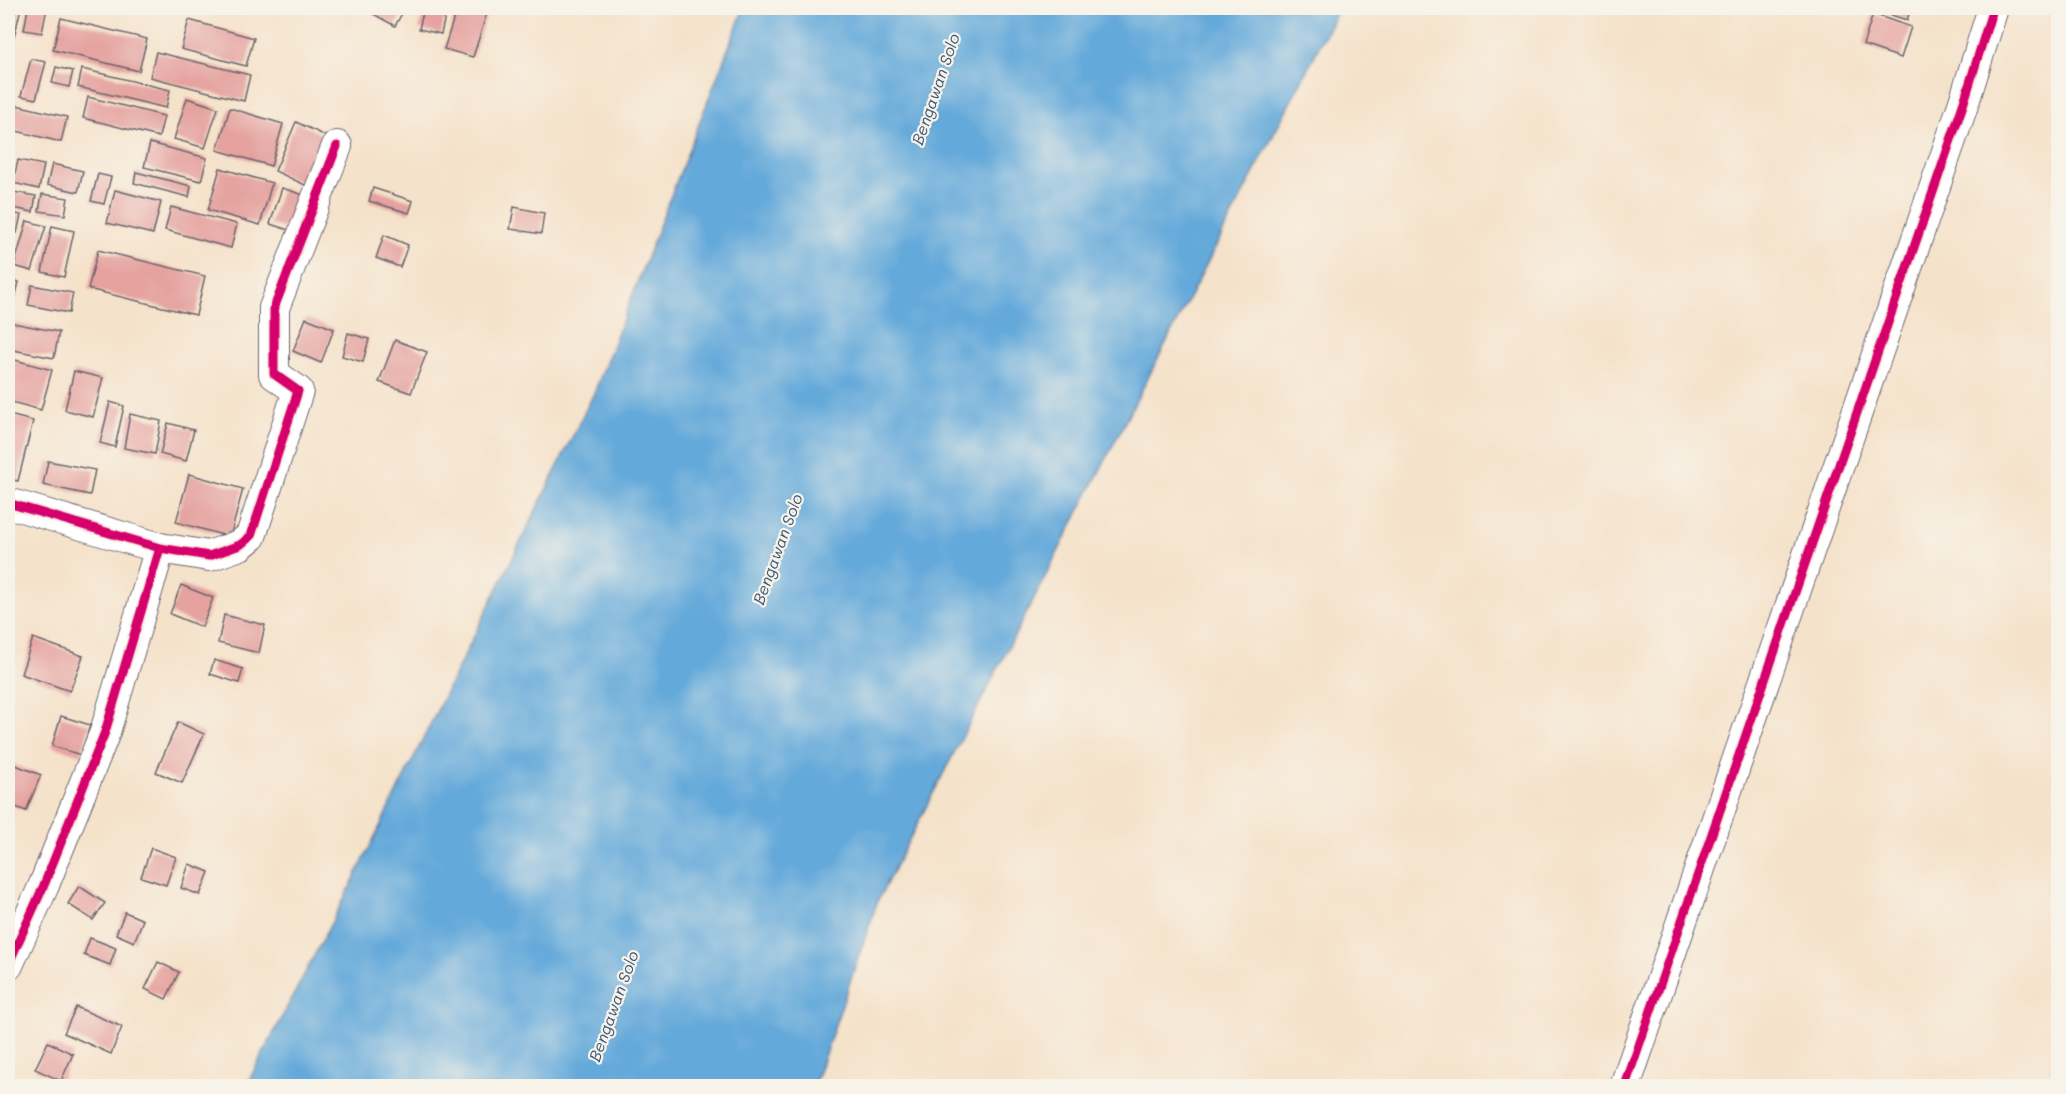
<svg xmlns="http://www.w3.org/2000/svg" width="2066" height="1094" font-family="Mali,sans-serif">
  <style>
    .water { fill: #64a9da; stroke: #43668a; stroke-width: 1.5 }
    .building { fill: #e5a29f }
    .lines { fill: none; stroke-linecap: round; stroke-linejoin: round }
    .minor-casing { stroke: #6c656d; stroke-width: 32 }
    .minor { stroke: #fff; stroke-width: 30 }
    .cycleway-casing { stroke: #f7f3e8; stroke-width: 13 }
    .cycleway { stroke: #d6006c; stroke-width: 9 }
    .labels { text-anchor: middle; dominant-baseline: central; stroke-width: 4.5; stroke-linejoin: round; paint-order: stroke }
    .water-label { font-size: 16px; font-style: italic; fill: #3c587b; stroke: #f7f3e8 }
  </style>
  <rect width="100%" height="100%" fill="#f7f3e8"/>
  <filter id="ink" filterUnits="userSpaceOnUse"><feTurbulence type="fractalNoise" baseFrequency=".0167" numOctaves="2"/><feDisplacementMap in="SourceGraphic" scale="12" xChannelSelector="R" yChannelSelector="G"/><feConvolveMatrix kernelMatrix="1 2 1 2 8 2 1 2 1" color-interpolation-filters="sRGB"/></filter>
  <filter id="wash" filterUnits="userSpaceOnUse"><feTurbulence type="fractalNoise" baseFrequency=".008" numOctaves="4" result="noise"/><feDisplacementMap in="SourceGraphic" scale="24" xChannelSelector="R" yChannelSelector="G"/><feGaussianBlur stdDeviation="1.35" result="paint"/><feColorMatrix in="noise" values="0 0 0 0 0 0 0 0 0 0 0 0 0 0 0 0 0 1.4 0 .05"/><feComposite in="paint" operator="in"/></filter>
  <g filter="url(#wash)">
    <rect width="100%" height="100%" fill="#f5e2ca"/>
    <path class="water" d="M744,8h595l-461,892 -64,186h-568l102,-195 247,-500z"/>
    <g id="blocks">
      <g class="building">
        <path d="M8,8h13l-8,33 -5,-1z"/>
        <path d="M28,8h19l-5,25 -18,-3z"/>
        <path d="M370,8h35l-10,18 -27,-15z"/>
        <path d="M424,8h23l-6,26 -22,-5z"/>
        <path d="M457,8h13l17,5 -14,44 -29,-8z"/>
        <path d="M1876,8h35l-4,12 -32,-10z"/>
        <path d="M1873,14l38,13 -10,31 -38,-13z"/>
        <path d="M61,18l86,21 -8,32 -86,-21z"/>
        <path d="M189,20l65,18 -8,28 -65,-17z"/>
        <path d="M156,52l94,23 -6,26 -94,-24z"/>
        <path d="M8,56l4,1 -3,20h-1z"/>
        <path d="M31,59l15,3 -10,37 -15,-3z"/>
        <path d="M56,67l17,4 -4,16 -17,-4z"/>
        <path d="M82,69l88,21 -4,18 -88,-21z"/>
        <path d="M88,97l76,19 -5,21 -76,-19z"/>
        <path d="M187,98l31,10 -13,40 -31,-9z"/>
        <path d="M8,103l59,14 -6,25 -53,-13z"/>
        <path d="M230,108l53,16 -12,42 -54,-16z"/>
        <path d="M296,122l32,15 -21,49 -32,-15z"/>
        <path d="M150,143l57,15 -6,23 -57,-14z"/>
        <path d="M18,160l26,5 -5,24 -26,-6z"/>
        <path d="M52,164l31,7 -5,21 -31,-7z"/>
        <path d="M220,168l52,15 -12,42 -52,-15z"/>
        <path d="M136,172l55,14 -2,11 -55,-14z"/>
        <path d="M98,174l13,3 -7,27 -13,-3z"/>
        <path d="M282,188l31,10 -12,36 -31,-10z"/>
        <path d="M373,188l40,13 -4,12 -40,-12z"/>
        <path d="M115,190l46,12 -8,32 -46,-11z"/>
        <path d="M8,191l28,5 -3,16 -25,-5z"/>
        <path d="M42,194l26,4 -3,17 -26,-4z"/>
        <path d="M171,207l66,17 -6,24 -66,-18z"/>
        <path d="M514,207l30,6 -3,21 -31,-5z"/>
        <path d="M8,212l13,3 -4,18 -9,-2z"/>
        <path d="M27,221l19,5 -14,45 -18,-5z"/>
        <path d="M52,226l22,5 -10,46 -22,-5z"/>
        <path d="M384,235l24,10 -8,22 -24,-9z"/>
        <path d="M98,250l107,26 -9,39 -108,-26z"/>
        <path d="M8,279l11,3 -5,20 -6,-1z"/>
        <path d="M32,285l41,8 -4,20 -41,-8z"/>
        <path d="M306,318l28,11 -13,34 -28,-12z"/>
        <path d="M8,322l51,10 -5,26 -46,-9z"/>
        <path d="M348,333l21,6 -6,23 -21,-6z"/>
        <path d="M395,340l32,12 -16,41 -32,-11z"/>
        <path d="M8,358l44,12 -11,40 -33,-9z"/>
        <path d="M74,371l29,7 -10,39 -28,-7z"/>
        <path d="M110,402l14,4 -9,41 -15,-4z"/>
        <path d="M130,414l31,7 -6,33 -31,-6z"/>
        <path d="M9,415l24,6 -15,60 -10,-2z"/>
        <path d="M168,423l26,7 -8,31 -26,-7z"/>
        <path d="M48,461l47,9 -5,25 -47,-10z"/>
        <path d="M189,474l54,15 -13,48 -54,-15z"/>
        <path d="M181,585l32,13 -11,29 -32,-13z"/>
        <path d="M224,615l41,10 -6,28 -41,-10z"/>
        <path d="M33,638l50,18 -13,35 -49,-17z"/>
        <path d="M214,660l29,9 -4,14 -29,-9z"/>
        <path d="M61,716l29,9 -9,30 -29,-9z"/>
        <path d="M178,722l26,12 -22,49 -26,-11z"/>
        <path d="M8,762l33,13 -15,36 -18,-7z"/>
        <path d="M151,848l25,9 -10,28 -25,-8z"/>
        <path d="M189,864l20,8 -9,23 -19,-7z"/>
        <path d="M79,886l26,17 -12,17 -25,-16z"/>
        <path d="M125,912l18,8 -9,22 -18,-8z"/>
        <path d="M90,938l26,10 -6,17 -26,-10z"/>
        <path d="M158,962l21,10 -13,27 -21,-10z"/>
        <path d="M76,1007l46,20 -11,27 -47,-21z"/>
        <path d="M48,1042l25,12 -12,27 -26,-12z"/>
      </g>
    </g>
  </g>
  <g filter="url(#ink)">
    <use href="#blocks" fill-opacity="0" stroke="#6c656d" stroke-width="1.5"/>
    <g class="lines">
      <g class="minor-casing">
        <g id="minor">
          <path d="M8,503l152,45 49,8 31,-11 11,-9 47,-145 -24,-17v-66l63,-162"/>
          <path d="M8,965l36,-80 61,-153 55,-184"/>
          <path d="M1625,1086l339,-984 29,-94"/>
        </g>
      </g>
      <use href="#minor" class="minor"/>
      <g class="cycleway-casing">
        <g id="cycleway">
          <path d="M8,503l152,45 49,8 31,-11 11,-9 47,-145 -24,-17v-66l63,-162"/>
          <path d="M8,965l36,-80 61,-153 55,-184"/>
          <path d="M1625,1086l339,-984 29,-94"/>
        </g>
      </g>
      <use href="#cycleway" class="cycleway"/>
    </g>
  </g>
  <g class="labels">
    <g class="water-label">
      <text transform="translate(935 89) rotate(-71)">Bengawan Solo</text>
      <text transform="translate(777 549) rotate(-70)">Bengawan Solo</text>
      <text transform="translate(613 1006) rotate(-70)">Bengawan Solo</text>
    </g>
  </g>
  <rect width="2066" height="1094" fill="none" stroke="#f7f3e8" stroke-width="30"/>
</svg>
